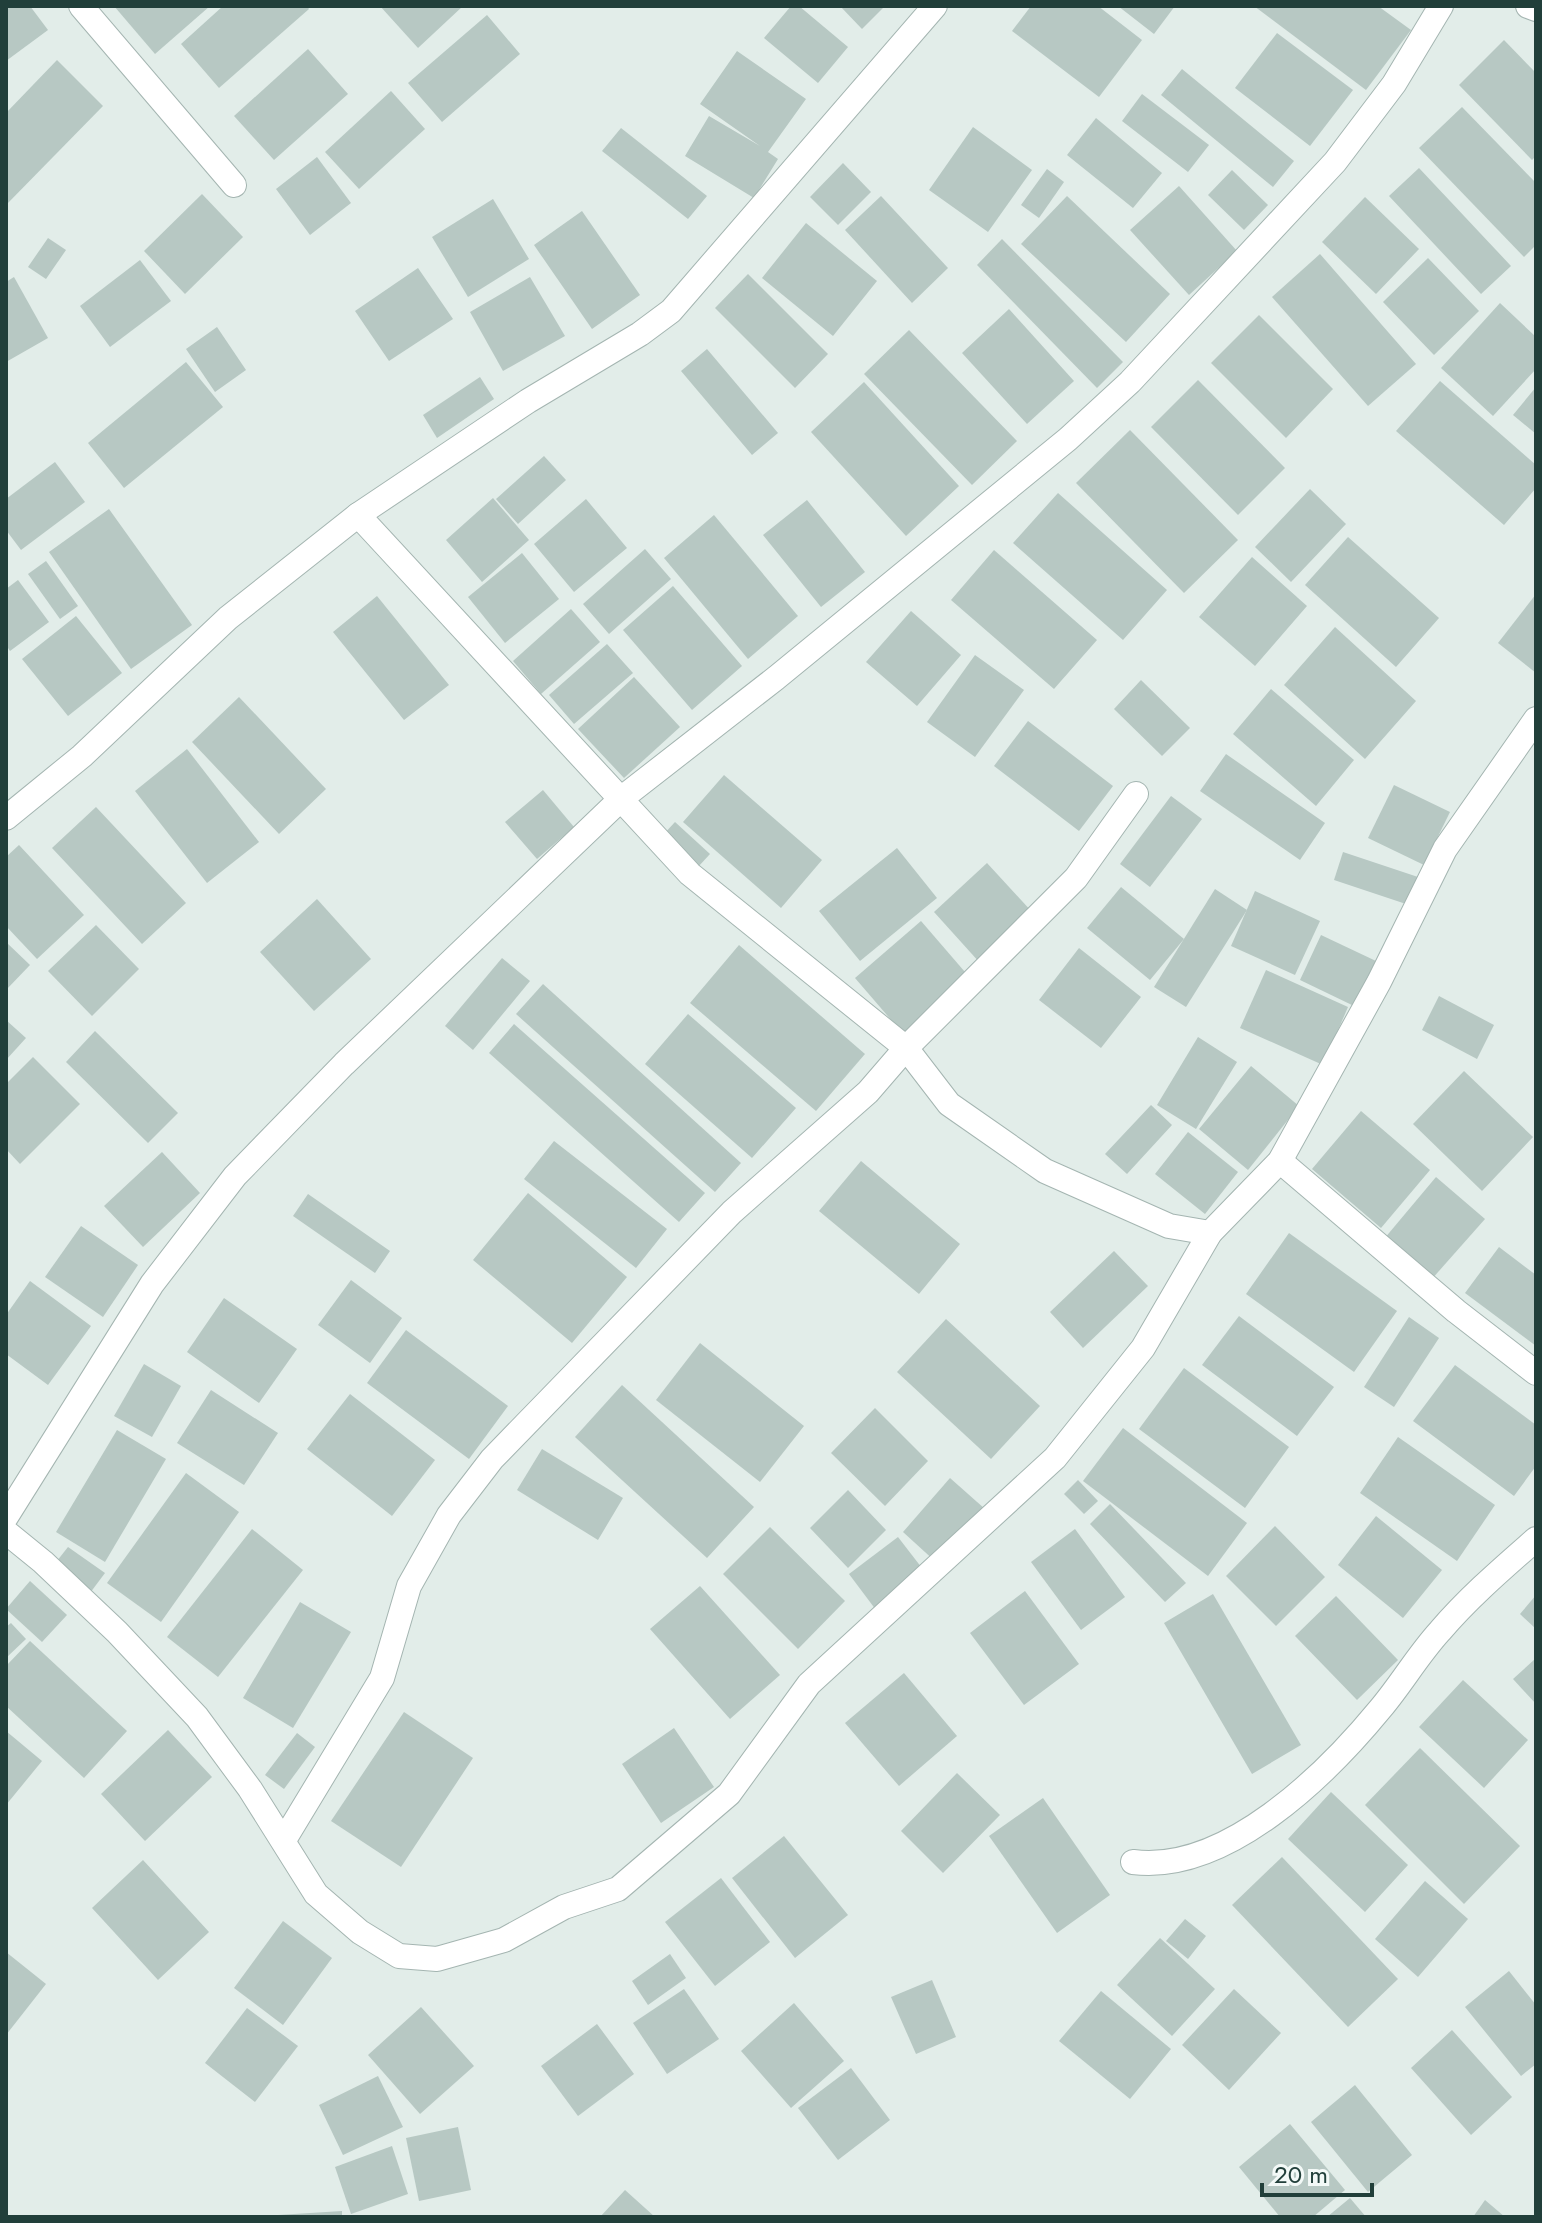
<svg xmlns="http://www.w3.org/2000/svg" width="1542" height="2223" font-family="Jost,sans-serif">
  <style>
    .building { fill: #b7c8c3 }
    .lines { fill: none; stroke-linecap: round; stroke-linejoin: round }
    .minor-casing { stroke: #a4b5b1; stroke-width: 26 }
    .minor { stroke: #fff; stroke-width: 24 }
  </style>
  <rect width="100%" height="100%" fill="#e2ede9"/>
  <g class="building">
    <path d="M6,6h24l18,24 -42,31z"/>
    <path d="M114,6h96l-55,48z"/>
    <path d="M223,6h84l2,3 -90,79 -38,-44z"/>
    <path d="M380,6h83l-45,42z"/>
    <path d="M791,6h8l49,41 -30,36 -54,-45z"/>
    <path d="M840,6h45l-23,23z"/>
    <path d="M1031,6h67l44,34 -43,57 -87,-66z"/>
    <path d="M1118,6h57l-21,28z"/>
    <path d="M1254,6h124l33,24 -45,60z"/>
    <path d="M487,15l33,39 -78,68 -34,-39z"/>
    <path d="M1277,33l76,57 -43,56 -75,-58z"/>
    <path d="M1504,40l32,33v83l-4,4 -73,-75z"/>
    <path d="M308,49l40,45 -74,66 -40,-44z"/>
    <path d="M737,51l69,48 -38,53 10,7 -24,39 -69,-42 24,-40 51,30 -60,-42z"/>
    <path d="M57,60l46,46 -97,99v-92z"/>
    <path d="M1182,69l112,92 -21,26 -112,-92z"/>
    <path d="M391,91l34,38 -66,60 -34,-37z"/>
    <path d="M1142,94l67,51 -21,27 -66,-51z"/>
    <path d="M1462,107l74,76v62l-12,12 -105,-109z"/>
    <path d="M1096,118l66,55 -29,35 -66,-53z"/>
    <path d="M973,127l59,43 -44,62 -59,-42z"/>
    <path d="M621,128l86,68 -19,23 -86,-68z"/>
    <path d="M317,157l34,46 -41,32 -34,-46z"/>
    <path d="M843,163l28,29 -33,33 -28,-28z"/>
    <path d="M1419,168l92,98 -30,28 -92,-98z"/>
    <path d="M1047,169l17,13 -25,36 -18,-13z"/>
    <path d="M1232,170l36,35 -24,25 -36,-35z"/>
    <path d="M1179,186l58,65 -48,44 -59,-65z"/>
    <path d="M202,194l41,43 -58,57 -41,-43z"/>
    <path d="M881,196l67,72 -36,35 -67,-73z"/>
    <path d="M1067,196l103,98 -44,48 -105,-98z"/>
    <path d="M1365,197l54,52 -43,45 -54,-52z"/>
    <path d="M493,199l36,60 -61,38 -36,-60z"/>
    <path d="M582,211l58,84 -48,34 -58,-84z"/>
    <path d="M806,223l71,58 -44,55 -71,-58z"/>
    <path d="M48,238l18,12 -20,29 -18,-12z"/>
    <path d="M1002,239l121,123 -26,26 -120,-123z"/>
    <path d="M1320,254l96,110 -48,42 -96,-109z"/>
    <path d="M1428,258l51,53 -45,44 -51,-53z"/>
    <path d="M140,260l31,41 -61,46 -30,-41z"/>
    <path d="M418,268l35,51 -64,42 -34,-50z"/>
    <path d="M748,274l80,80 -33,34 -80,-80z"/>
    <path d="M14,277l34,61 -42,24v-80z"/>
    <path d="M530,277l35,59 -62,35 -33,-59z"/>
    <path d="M1500,303l36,34v32l-43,47 -52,-48z"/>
    <path d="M1009,309l65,72 -47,43 -65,-71z"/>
    <path d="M1259,315l74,74 -47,49 -75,-75z"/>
    <path d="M217,327l29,43 -31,22 -29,-43z"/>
    <path d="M909,330l108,111 -45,44 -108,-111z"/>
    <path d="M707,349l71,84 -26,22 -71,-84z"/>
    <path d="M186,362l37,45 -99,81 -36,-45z"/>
    <path d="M480,377l14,22 -57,39 -14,-23z"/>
    <path d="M1198,380l87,88 -47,47 -87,-88z"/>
    <path d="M1440,381l96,84v23l-32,37 -108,-94z"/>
    <path d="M864,382l95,104 -53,50 -95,-104z"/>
    <path d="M1536,387v47l-23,-19z"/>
    <path d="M1130,430l108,110 -54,53 -108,-110z"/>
    <path d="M544,456l22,24 -48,44 -22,-25z"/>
    <path d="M55,462l30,40 -64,48 -15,-20v-31z"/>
    <path d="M1310,489l36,35 -55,58 -36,-35z"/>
    <path d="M1058,493l109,97 -44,50 -110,-97z"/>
    <path d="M493,498l36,42 -47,42 -36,-42z"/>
    <path d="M586,499l41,49 -53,44 -40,-48z"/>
    <path d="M807,500l58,72 -44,35 -58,-72z"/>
    <path d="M109,509l83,116 -61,44 -82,-117z"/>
    <path d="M714,515l84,101 -50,43 -84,-101z"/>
    <path d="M1348,537l91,81 -43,49 -91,-82z"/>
    <path d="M645,549l26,30 -62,55 -26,-30z"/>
    <path d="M994,550l103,90 -43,49 -103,-89z"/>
    <path d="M522,553l37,46 -54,44 -37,-46z"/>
    <path d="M1252,557l55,49 -52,60 -56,-49z"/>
    <path d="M46,561l32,45 -18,13 -32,-45z"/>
    <path d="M18,580l31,42 -39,29 -4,-6v-56z"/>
    <path d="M673,586l69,80 -50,44 -69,-80z"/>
    <path d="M1536,594v79l-38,-30z"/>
    <path d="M377,596l72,89 -45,35 -71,-88z"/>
    <path d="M571,609l29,33 -59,52 -28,-33z"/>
    <path d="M911,611l50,44 -44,51 -51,-44z"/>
    <path d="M76,616l46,57 -54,43 -46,-57z"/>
    <path d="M1335,627l81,74 -51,58 -81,-74z"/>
    <path d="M607,644l26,29 -59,51 -25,-29z"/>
    <path d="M975,655l49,35 -49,67 -48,-35z"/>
    <path d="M634,677l46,50 -56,51 -46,-49z"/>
    <path d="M1141,680l49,48 -28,28 -48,-47z"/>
    <path d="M1271,689l83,71 -38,46 -83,-72z"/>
    <path d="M239,697l87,92 -47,45 -87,-92z"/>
    <path d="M1028,721l85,65 -34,45 -85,-65z"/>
    <path d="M187,749l72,93 -52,41 -72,-92z"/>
    <path d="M1226,754l99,69 -25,37 -100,-69z"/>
    <path d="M724,775l98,85 -41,48 -98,-86z"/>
    <path d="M1394,785l56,27 -26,53 -56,-27z"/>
    <path d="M543,790l31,37 -37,32 -32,-37z"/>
    <path d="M1171,796l31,23 -52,68 -30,-23z"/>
    <path d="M96,807l90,96 -44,41 -90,-96z"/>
    <path d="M675,822l35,32 -12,13 -35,-32z"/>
    <path d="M19,845l65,70 -47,44 -31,-33v-69z"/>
    <path d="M897,848l40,50 -77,63 -41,-50z"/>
    <path d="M1343,852l78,26 -9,28 -78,-26z"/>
    <path d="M987,863l46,50 -53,50 -46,-51z"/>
    <path d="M1121,887l63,52 -34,41 -63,-52z"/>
    <path d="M1215,889l32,21 -61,97 -32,-20z"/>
    <path d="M1255,891l65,30 -25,54 -64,-29z"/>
    <path d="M317,899l54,60 -57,52 -54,-59z"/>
    <path d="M921,921l50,58 -66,57 -50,-58z"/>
    <path d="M96,925l43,44 -47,47 -44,-45z"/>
    <path d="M1321,935l55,26 -22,45 -54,-26z"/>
    <path d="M6,942l24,23 -24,25z"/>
    <path d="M739,945l126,109 -49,57 -126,-108z"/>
    <path d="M1079,948l62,49 -40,51 -62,-48z"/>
    <path d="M502,958l28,23 -57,69 -28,-24z"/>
    <path d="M1266,970l82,37 -25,58 -83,-37z"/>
    <path d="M543,984l198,179 -26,29 -199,-178z"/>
    <path d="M1439,996l55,29 -17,34 -55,-29z"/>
    <path d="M688,1014l108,94 -44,50 -107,-94z"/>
    <path d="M6,1020l20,18 -20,22z"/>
    <path d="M514,1024l191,169 -26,29 -190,-169z"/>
    <path d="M95,1031l83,82 -30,30 -82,-81z"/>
    <path d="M1198,1037l39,25 -41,67 -39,-24z"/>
    <path d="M33,1057l47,47 -60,60 -14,-15v-65z"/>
    <path d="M1251,1066l48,40 -51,64 -49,-41z"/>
    <path d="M1464,1071l69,66 -51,54 -69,-67z"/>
    <path d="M1151,1105l21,20 -45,49 -22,-20z"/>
    <path d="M1361,1111l69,59 -49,58 -69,-59z"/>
    <path d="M1188,1132l50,40 -33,42 -50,-40z"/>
    <path d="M554,1141l113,88 -31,39 -112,-89z"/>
    <path d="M162,1152l38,41 -57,54 -39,-41z"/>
    <path d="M861,1161l99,83 -41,50 -100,-83z"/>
    <path d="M1436,1177l49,42 -54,61 -47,-41z"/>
    <path d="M528,1193l99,84 -55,66 -99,-83z"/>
    <path d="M308,1194l82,57 -15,22 -82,-57z"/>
    <path d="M81,1226l57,39 -35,52 -58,-40z"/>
    <path d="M1289,1233l108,78 -43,61 -108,-78z"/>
    <path d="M1499,1247l37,28v71l-71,-53z"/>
    <path d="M1114,1251l34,35 -65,62 -33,-36z"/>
    <path d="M351,1280l51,38 -32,45 -52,-38z"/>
    <path d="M30,1281l61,45 -43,59 -42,-31v-39z"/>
    <path d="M224,1298l73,51 -38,54 -72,-51z"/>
    <path d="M1239,1316l95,71 -37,49 -95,-71z"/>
    <path d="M1409,1317l30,21 -45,69 -30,-20z"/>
    <path d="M946,1319l94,87 -49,53 -94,-87z"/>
    <path d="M406,1330l102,76 -39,53 -102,-76z"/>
    <path d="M700,1343l104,83 -44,56 -104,-82z"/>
    <path d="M144,1364l37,22 -29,51 -38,-21z"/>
    <path d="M1455,1365l81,60v41l-22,30 -101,-75z"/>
    <path d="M1184,1368l105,79 -44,61 -106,-79z"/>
    <path d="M622,1385l132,122 -47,51 -132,-121z"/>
    <path d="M211,1390l67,43 -34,52 -67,-42z"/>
    <path d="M350,1394l85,66 -43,56 -85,-67z"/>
    <path d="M875,1408l53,53 -43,45 -54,-53z"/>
    <path d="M1123,1428l124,95 -39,53 -125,-95z"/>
    <path d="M117,1430l49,29 -61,103 -49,-30z"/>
    <path d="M1398,1437l97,68 -38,56 -97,-68z"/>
    <path d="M542,1449l81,49 -25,42 -81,-50z"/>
    <path d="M186,1473l53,39 -78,110 -54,-39z"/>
    <path d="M950,1478l35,31 -48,54 -34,-31z"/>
    <path d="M1078,1480l20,21 -14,13 -20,-20z"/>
    <path d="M848,1490l38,40 -38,38 -38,-40z"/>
    <path d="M1110,1504l76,79 -21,19 -75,-78z"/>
    <path d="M1376,1516l66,54 -39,48 -65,-53z"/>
    <path d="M1275,1526l50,51 -49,49 -50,-50z"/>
    <path d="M770,1527l75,74 -47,48 -75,-75z"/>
    <path d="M252,1529l51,41 -85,107 -51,-40z"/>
    <path d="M1075,1529l50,68 -44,33 -50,-68z"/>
    <path d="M898,1537l27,35 -49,38 -27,-36z"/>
    <path d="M68,1547l37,26 -15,20 -37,-27z"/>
    <path d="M30,1581l37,34 -25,27 -36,-33z"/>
    <path d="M700,1586l80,89 -50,44 -80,-90z"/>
    <path d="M1025,1591l54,73 -55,41 -54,-72z"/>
    <path d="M1213,1594l88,151 -49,29 -88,-151z"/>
    <path d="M1536,1595v34l-16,-15z"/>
    <path d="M1336,1596l62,64 -41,40 -62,-64z"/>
    <path d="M300,1602l51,30 -58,96 -50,-30z"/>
    <path d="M11,1623l15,16 -20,19v-31z"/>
    <path d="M30,1641l97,90 -43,47 -78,-72v-40z"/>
    <path d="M1536,1658v46l-23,-25z"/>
    <path d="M904,1673l53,63 -58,50 -54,-63z"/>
    <path d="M1463,1680l65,60 -44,48 -65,-61z"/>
    <path d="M404,1712l69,46 -72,109 -70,-46z"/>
    <path d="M674,1728l40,59 -53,36 -39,-59z"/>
    <path d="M168,1730l44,47 -67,64 -44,-47z"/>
    <path d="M6,1731l36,30 -36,44z"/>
    <path d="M297,1733l18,14 -31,42 -19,-14z"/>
    <path d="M1420,1748l100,98 -56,58 -99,-99z"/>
    <path d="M957,1773l43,42 -57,58 -42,-42z"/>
    <path d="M1331,1792l77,73 -43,47 -77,-73z"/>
    <path d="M1043,1798l67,97 -53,38 -68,-97z"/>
    <path d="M784,1836l64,79 -53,43 -63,-80z"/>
    <path d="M1282,1857l116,122 -50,48 -116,-122z"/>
    <path d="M143,1860l66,72 -51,48 -66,-72z"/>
    <path d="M721,1878l49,64 -55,44 -50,-64z"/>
    <path d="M1425,1881l43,38 -50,58 -43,-38z"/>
    <path d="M1185,1919l21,17 -18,23 -22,-18z"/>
    <path d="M283,1921l49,37 -49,67 -49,-37z"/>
    <path d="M1160,1938l55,51 -43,47 -55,-51z"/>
    <path d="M6,1952l40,32 -40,51z"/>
    <path d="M670,1954l16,24 -38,27 -16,-24z"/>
    <path d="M1509,1971l27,34v59l-15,12 -56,-69z"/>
    <path d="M932,1980l24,57 -40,17 -25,-57z"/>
    <path d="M684,1989l35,50 -52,35 -34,-51z"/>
    <path d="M1234,1989l47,44 -52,57 -47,-45z"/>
    <path d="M1101,1991l70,58 -41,50 -71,-58z"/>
    <path d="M794,2003l50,58 -53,47 -50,-57z"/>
    <path d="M421,2007l53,59 -54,48 -52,-59z"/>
    <path d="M247,2008l51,38 -43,56 -50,-39z"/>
    <path d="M597,2024l37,50 -56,42 -37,-50z"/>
    <path d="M1452,2030l60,67 -41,38 -60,-67z"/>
    <path d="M851,2068l39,52 -52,40 -40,-52z"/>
    <path d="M378,2076l25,51 -60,28 -24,-50z"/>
    <path d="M1355,2085l57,70 -44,37 -57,-70z"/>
    <path d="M1290,2124l55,66 -32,27h-33l-41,-50z"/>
    <path d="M458,2127l13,63 -52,11 -13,-63z"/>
    <path d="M392,2146l16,48 -57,20 -16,-47z"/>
    <path d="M625,2190l30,27h-55z"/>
    <path d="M1350,2198l16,19h-39z"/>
    <path d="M1485,2200l20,17h-32z"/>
    <path d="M342,2211v6h-64v-2z"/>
  </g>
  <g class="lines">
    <g class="minor-casing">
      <g id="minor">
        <path d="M81,6l153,179"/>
        <path d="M1528,6l8,3"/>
        <path d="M358,515l332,359 216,174 43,56 96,67 124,55 41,7"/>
        <path d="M6,818l76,-62 146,-138 130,-103 170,-114 112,-67 31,-23 264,-305"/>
        <path d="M1280,1161l176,150 80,62"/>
        <path d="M6,1517l146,-233 83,-108 109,-112 278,-266 154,-120 292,-239 62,-57 205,-220 59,-78 47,-78"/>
        <path d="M6,1532l37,30 74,70 80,85 53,72 66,105 44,38 39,24 38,3 67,-19 60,-33 54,-18 111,-95 80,-110 246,-226 88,-110 67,-115 70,-72 99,-179 66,-133 91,-130"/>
        <path d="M284,1840l98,-162 27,-92 40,-71 43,-56 240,-247 136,-120 38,-44 170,-170 60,-84"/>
        <path d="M1133,1862c93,12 193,-87 248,-154 21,-25 37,-53 59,-77 29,-34 63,-63 96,-92"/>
      </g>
    </g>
    <use href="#minor" class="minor"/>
  </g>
  <rect width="1542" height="2223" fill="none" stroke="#213f3a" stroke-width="16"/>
  <path d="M1262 2183v12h110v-12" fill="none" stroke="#213f3a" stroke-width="4"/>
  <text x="1274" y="2183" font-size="24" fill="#213f3a" stroke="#f3f9f7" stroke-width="6" paint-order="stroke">20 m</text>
</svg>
